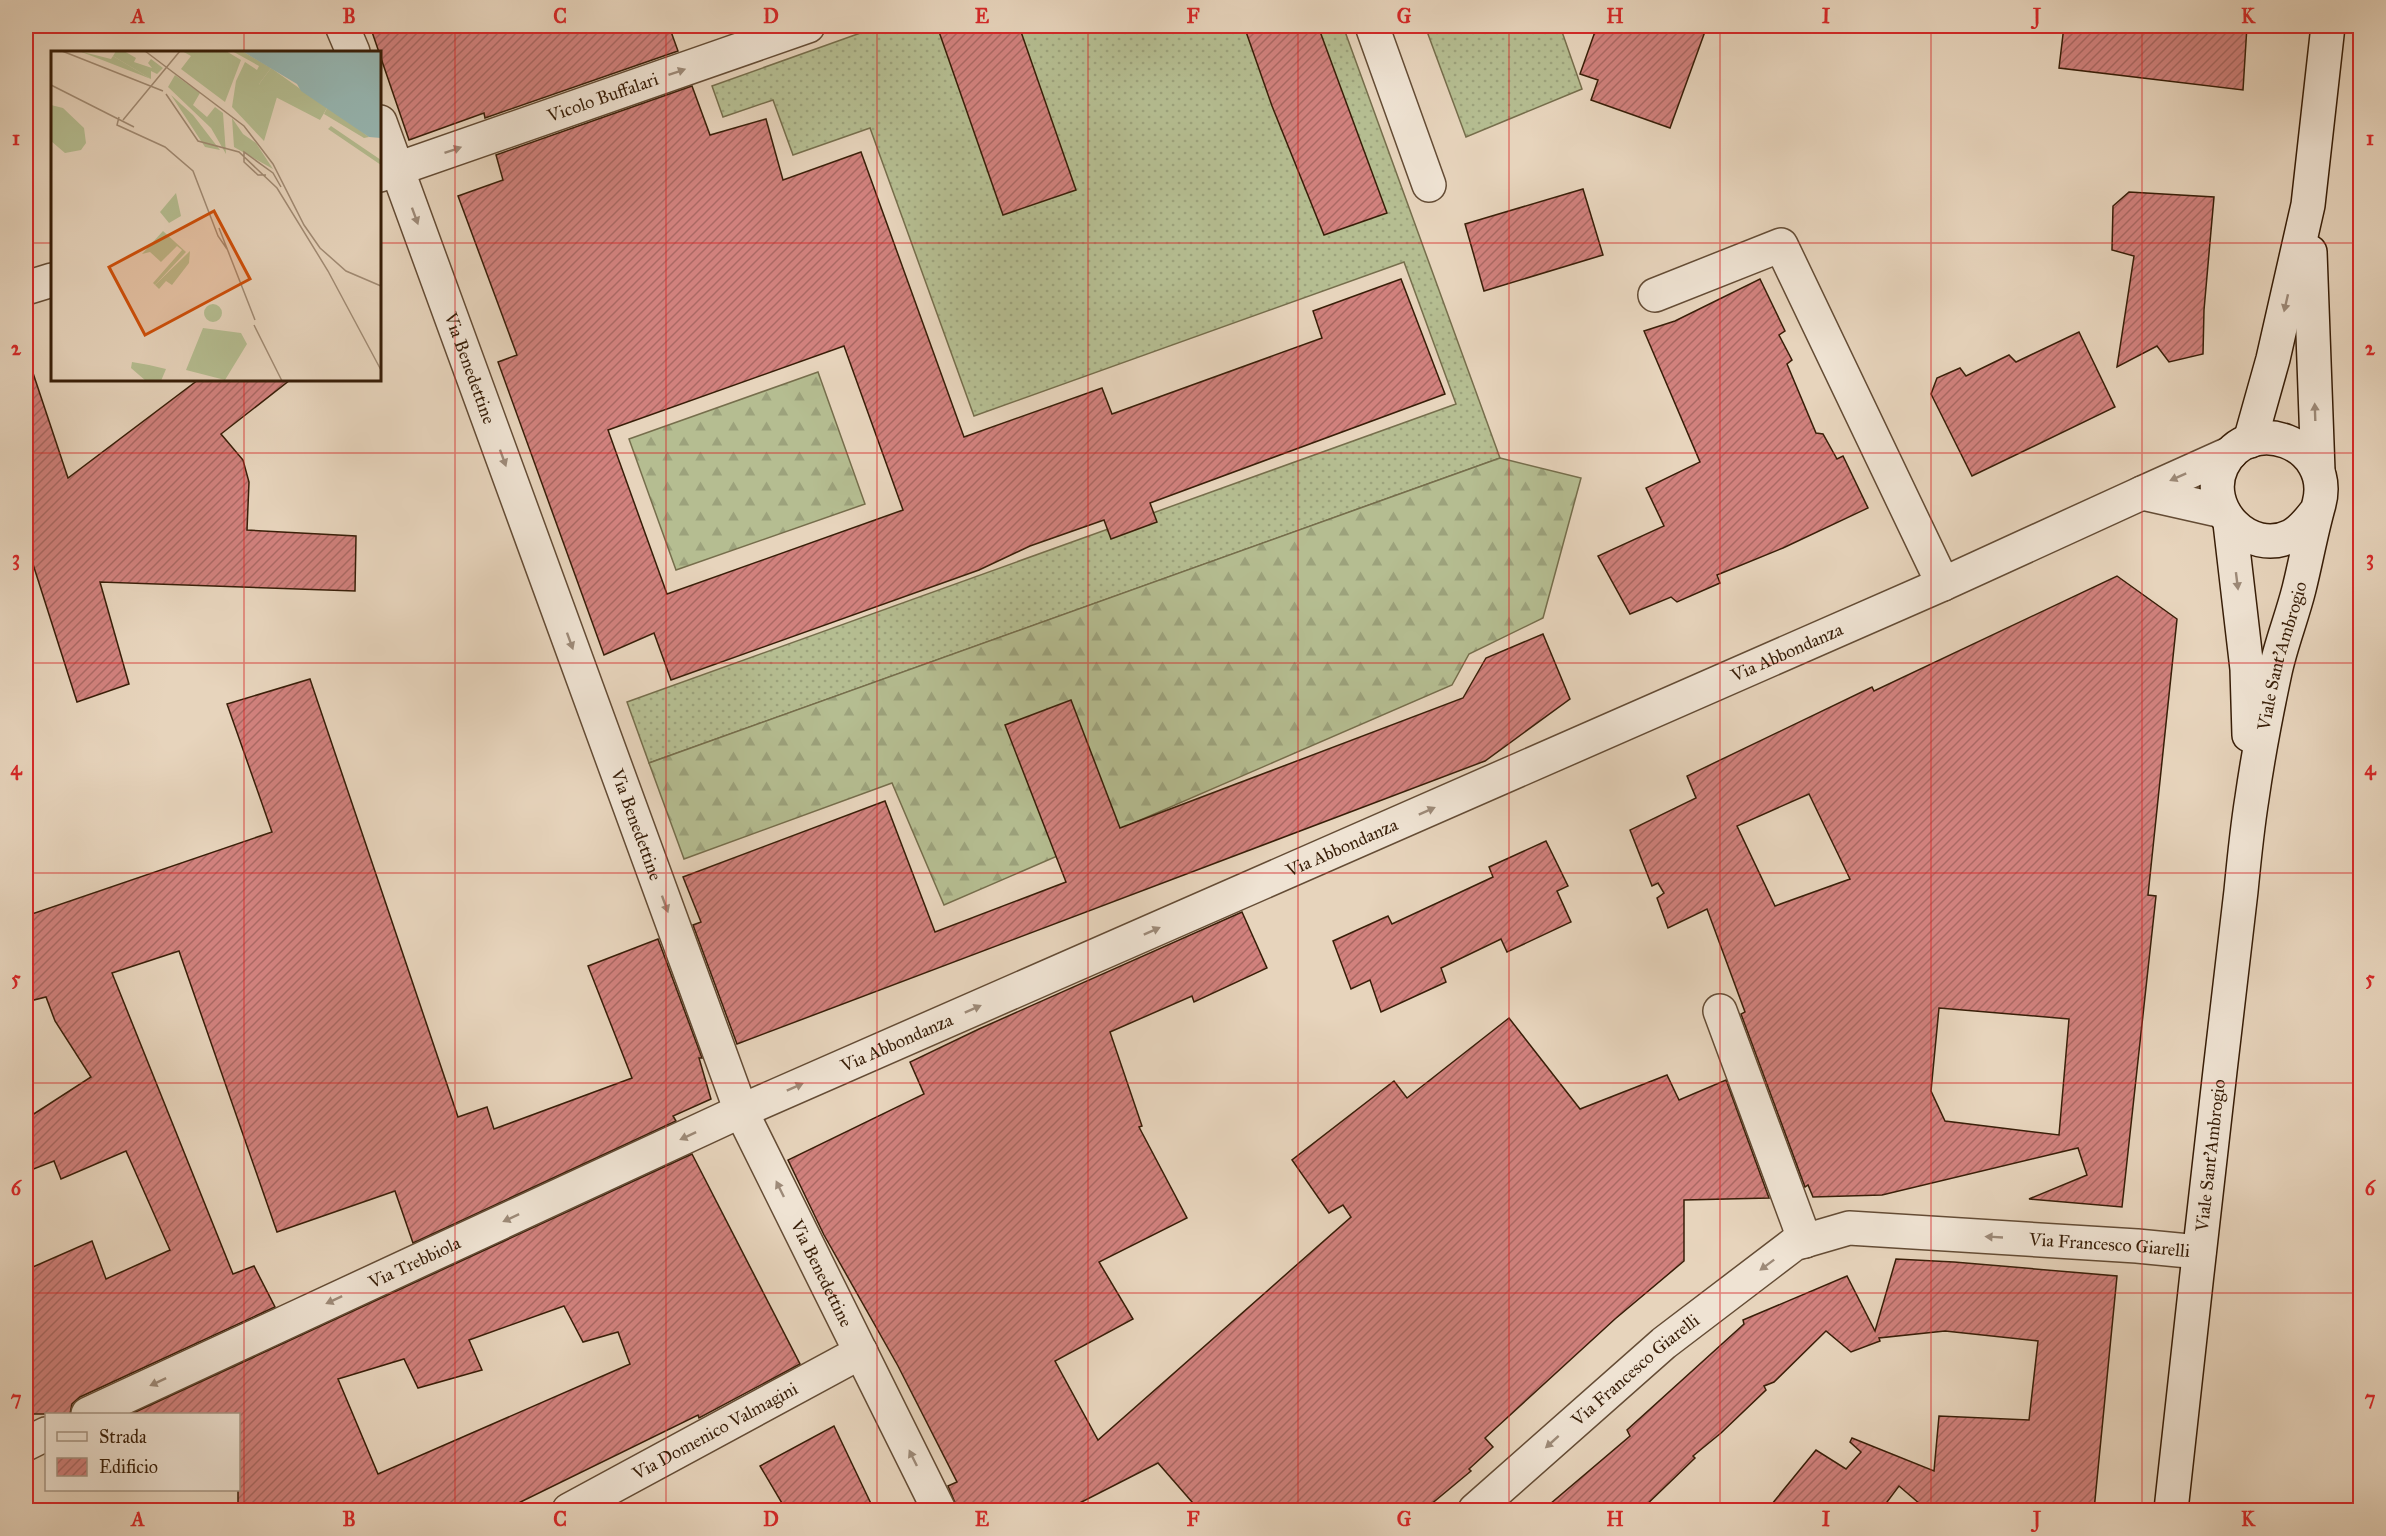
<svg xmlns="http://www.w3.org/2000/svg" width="2386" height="1536" font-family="'IM FELL Great Primer',serif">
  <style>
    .grass { fill: url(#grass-dots); stroke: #766e4c; stroke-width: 1.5 }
    .forest { fill: url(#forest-firs); stroke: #766e4c; stroke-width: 1.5 }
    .building { fill: url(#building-hatch); stroke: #381e08; stroke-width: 1.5; fill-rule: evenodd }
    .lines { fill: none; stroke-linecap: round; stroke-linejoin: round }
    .minor-casing { stroke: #644c35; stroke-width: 36 }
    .secondary-casing { stroke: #381e08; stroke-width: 36 }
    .minor { stroke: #efe3d3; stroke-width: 33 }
    .secondary { stroke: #efe3d3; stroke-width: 33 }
    .oneway { fill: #9d8a78 }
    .grid { fill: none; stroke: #d62828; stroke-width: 1.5; stroke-opacity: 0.55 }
    .labels { text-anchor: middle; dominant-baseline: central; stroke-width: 6; stroke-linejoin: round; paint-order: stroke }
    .street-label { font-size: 18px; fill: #381e08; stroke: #efe3d3 }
    .inset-road { fill: none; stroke: #a18b74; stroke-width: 1.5 }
    .view { fill: #ce500b; fill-opacity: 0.15; stroke: #ce500b; stroke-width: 3 }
    .inset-edge { fill: none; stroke: #381e08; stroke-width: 3 }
    .neatline { fill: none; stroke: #d62828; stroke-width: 2 }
    .grid-label { font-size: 20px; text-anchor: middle; font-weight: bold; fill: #d62828 }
  </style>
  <defs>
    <pattern id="grass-dots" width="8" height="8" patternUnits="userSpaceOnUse" patternTransform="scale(1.5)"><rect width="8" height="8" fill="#b5bd91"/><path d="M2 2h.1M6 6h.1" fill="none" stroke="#9ca27c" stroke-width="1.8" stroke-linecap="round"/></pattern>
    <pattern id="forest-firs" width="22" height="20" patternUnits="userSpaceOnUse" patternTransform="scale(1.5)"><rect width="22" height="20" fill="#b5bd91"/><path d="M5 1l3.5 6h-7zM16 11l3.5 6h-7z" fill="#9ca27c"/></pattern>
    <pattern id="building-hatch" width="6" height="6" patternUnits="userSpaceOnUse" patternTransform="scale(1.5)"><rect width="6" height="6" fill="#d1817d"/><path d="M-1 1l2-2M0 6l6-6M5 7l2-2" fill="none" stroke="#ab6964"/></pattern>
  </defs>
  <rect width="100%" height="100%" fill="#e7d4bc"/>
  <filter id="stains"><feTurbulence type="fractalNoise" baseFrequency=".00333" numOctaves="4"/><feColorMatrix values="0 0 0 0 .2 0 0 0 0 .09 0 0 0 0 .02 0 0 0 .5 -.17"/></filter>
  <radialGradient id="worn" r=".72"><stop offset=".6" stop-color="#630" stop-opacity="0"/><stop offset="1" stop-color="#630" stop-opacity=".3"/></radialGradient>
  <g class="grass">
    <path d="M880,26h463l157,432 -851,305 -22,-61 829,-298 -52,-142 -430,154 -104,-288 -77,27 -20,-55 -50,17 -11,-31z"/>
    <path d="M1425,26h135l22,63 -116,48z"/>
  </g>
  <g class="forest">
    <path d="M818,372l47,132 -189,66 -47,-131z"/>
    <path d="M1500,458l81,20 -38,140 -74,36 -17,31 -508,220 -52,-122 -208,76 -35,-96z"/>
  </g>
  <g class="building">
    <path d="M370,26h299l9,25 -193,67 -1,-5 -75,27z"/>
    <path d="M937,26h82l57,164 -73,25z"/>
    <path d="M1244,26h74l69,187 -63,22 -52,-129z"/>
    <path d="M1597,26h110l-37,102 -79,-28 7,-20 -18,-6z"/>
    <path d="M2064,26h183l-4,64 -184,-22z"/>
    <path d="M692,86l18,49 56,-16 17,61 78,-28 103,285 138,-49 10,26 210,-76 -9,-27 88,-32 44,115 -295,109 7,19 -46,17 -7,-19 -74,26 -51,24 -308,110 -17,-47 -50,22 -106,-293 19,-7 -59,-159 45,-16 -7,-25zM844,346l59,164 -236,84 -59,-164z"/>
    <path d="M1583,189l20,66 -119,36 -19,-67z"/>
    <path d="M2129,192l85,5 -10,113 -1,44 -34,8 -12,-16 -40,21 17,-111 -22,-6 1,-44z"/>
    <path d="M1760,279l25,52 -6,4 13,25 -5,4 29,69 7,1 14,25 6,-3 25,52 -85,40 -66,27 3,8 -43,19 -6,-5 -41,17 -32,-58 66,-30 -18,-38 54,-26 -56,-131 31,-10z"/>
    <path d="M2079,332l36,75 -143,69 -41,-82 6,-16 23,-10 6,8 43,-21 7,7z"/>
    <path d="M32,370l36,108 130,-98h92l-69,54 22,26 6,22 -2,48 109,6 -1,55 -255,-9 29,102 -52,18 -46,-144 -5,2v-189z"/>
    <path d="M2117,576l60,43 -29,276 8,1 -34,311 -93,-8 58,-24 -9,-27 -196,47 -69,2 -5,-12 -3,2 -64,-173 4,-2 -38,-103 -39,19 -11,-30 7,-5 -6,-10 -6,3 -22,-56 66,-32 -9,-22 185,-89 2,4zM1809,794l41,85 -75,27 -38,-80zM1939,1008l130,11 -10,116 -114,-14 -14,-30z"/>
    <path d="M1543,634l27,65 -85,62 -748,283 -44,-119 8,-3 -18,-45 202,-76 50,131 131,-50 -61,-157 66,-25 49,128 343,-130 23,-40z"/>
    <path d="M310,679l148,438 29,-10 7,22 138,-51 -44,-112 70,-27 44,119h-3l12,41 -38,17 3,5 -263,122 -18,-52 -118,41 -98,-281 -67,22 121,301 21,-8 21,41 -195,90 -8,7 -2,10h-44v-144l66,-29 14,38 64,-29 -44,-99 -65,28 -7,-18 -28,11v-53l65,-42 -36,-56 -9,-24 -20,5v-86l246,-84 -45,-128z"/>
    <path d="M1546,841l22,45 -11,5 14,31 -64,30 -6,-13 -60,29 5,14 -65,30 -11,-32 -19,9 -18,-48 55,-25 4,8 101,-47 -4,-10z"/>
    <path d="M1242,912l25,56 -73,34 -2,-6 -82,36 32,94 -3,1 48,91 -88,44 34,57 -78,42 43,79 253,-223 -8,-12 -14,8 -37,-53 102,-79 13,17 102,-80 71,91 87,-34 12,25 47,-20 43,118 -85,2v61l-69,58 -130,119 8,9 -24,22 2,2 -47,39h-225l-41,-47 -92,47h-108l-10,-24 9,-4 -59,-116 -74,-131 -36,-75 136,-66 -14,-32 69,-33z"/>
    <path d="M692,1154l108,210 -101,54 -1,-3 -194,95h-266v-96h-107zM564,1306l19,36 35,-10 12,32 -252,110 -40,-95 66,-20 14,29 64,-18 -13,-30z"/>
    <path d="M1896,1259l58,3 163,14 -23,234h-167l-28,-24 -18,24h-114l49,-60 30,19 15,-17 -11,-10 2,-4 82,33 5,-55 90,4 9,-79 -93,-10 -66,7 1,3 -29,11 -25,-21 -52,51 -10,4 2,4 -45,43 -28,23 2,2 -54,52h-98l87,-74 -3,-6 117,-106 -1,-4 104,-44 28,55z"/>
    <path d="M834,1426l40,84h-88l-26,-44z"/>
  </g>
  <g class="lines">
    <g class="minor-casing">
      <g id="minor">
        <path d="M342,26l11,26"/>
        <path d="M1372,26l57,159"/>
        <path id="s1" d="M380,122l361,989 198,399"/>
        <path id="s2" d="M380,175l428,-149"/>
        <path d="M26,288l26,-8"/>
        <path d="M1655,295l126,-50 162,339"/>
        <path d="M2222,511l-80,-18 89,-40"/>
        <path d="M1720,1011l85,230"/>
        <path id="s3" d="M88,1414l653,-303 1202,-527 199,-91"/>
        <path d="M26,1444l20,-10"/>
        <path id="s4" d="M569,1510l292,-158"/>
        <path id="s5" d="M1475,1510l189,-167 130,-99 55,-16 288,18 62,6"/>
      </g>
    </g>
    <g class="secondary-casing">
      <g id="secondary">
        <path d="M2310,252l8,219"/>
        <path d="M2250,441l23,-82 35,-154 20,-179"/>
        <path d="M2230,523l17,146 2,66"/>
        <path id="s6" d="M2171,1510c16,-146 32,-293 49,-439 7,-60 14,-120 21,-180 3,-31 6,-62 11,-93 6,-42 14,-84 23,-126 6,-28 17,-55 24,-83 7,-28 12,-57 20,-85 16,-61 -70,-93 -97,-38 -20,42 27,91 69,70 10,-5 17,-14 24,-23"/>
      </g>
    </g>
    <use href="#minor" class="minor"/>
    <use href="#secondary" class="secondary"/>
  </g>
  <defs><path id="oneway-solid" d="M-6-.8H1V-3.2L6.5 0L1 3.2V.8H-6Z" transform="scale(1.5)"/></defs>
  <g class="oneway">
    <use href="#oneway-solid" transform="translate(677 72) rotate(-19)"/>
    <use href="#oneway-solid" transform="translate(453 150) rotate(-19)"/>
    <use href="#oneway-solid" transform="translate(415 216) rotate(70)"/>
    <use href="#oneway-solid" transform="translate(2286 303) rotate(103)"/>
    <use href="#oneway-solid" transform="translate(2315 412) rotate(-92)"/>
    <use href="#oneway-solid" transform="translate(503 458) rotate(70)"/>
    <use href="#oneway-solid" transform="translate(2178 477) rotate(156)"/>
    <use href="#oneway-solid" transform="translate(2237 581) rotate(83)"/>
    <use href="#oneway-solid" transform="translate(570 641) rotate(70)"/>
    <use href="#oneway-solid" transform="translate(1427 811) rotate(-24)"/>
    <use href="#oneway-solid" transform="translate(665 904) rotate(70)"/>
    <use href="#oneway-solid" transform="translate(1152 931) rotate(-24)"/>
    <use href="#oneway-solid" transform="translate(973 1009) rotate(-24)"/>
    <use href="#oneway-solid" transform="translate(795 1087) rotate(-24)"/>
    <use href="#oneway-solid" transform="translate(688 1136) rotate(155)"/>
    <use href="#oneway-solid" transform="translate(780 1189) rotate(-116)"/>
    <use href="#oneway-solid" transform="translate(511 1218) rotate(155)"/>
    <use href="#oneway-solid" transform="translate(1994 1237) rotate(-177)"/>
    <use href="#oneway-solid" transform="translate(1767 1265) rotate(143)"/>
    <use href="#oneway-solid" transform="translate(334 1300) rotate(155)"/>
    <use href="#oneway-solid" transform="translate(158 1382) rotate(155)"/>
    <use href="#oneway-solid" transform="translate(1552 1442) rotate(138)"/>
    <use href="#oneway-solid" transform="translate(913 1458) rotate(-116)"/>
  </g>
  <path class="grid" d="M244,26v26M455,26v1484M666,26v1484M877,26v1484M1088,26v1484M1298,26v1484M1509,26v1484M1720,26v1484M1931,26v1484M2142,26v1484M26,243h26M380,243h1980M244,380v1130M26,453h2334M26,663h2334M26,873h2334M26,1083h2334M26,1293h2334"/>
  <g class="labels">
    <g class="street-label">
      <text stroke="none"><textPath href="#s2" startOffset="236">Vicolo Buffalari</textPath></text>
      <text stroke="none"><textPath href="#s1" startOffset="262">Via Benedettine</textPath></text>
      <text stroke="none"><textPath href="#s3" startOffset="1862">Via Abbondanza</textPath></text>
      <text stroke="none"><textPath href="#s6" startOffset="862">Viale Sant'Ambrogio</textPath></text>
      <text stroke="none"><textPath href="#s1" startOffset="748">Via Benedettine</textPath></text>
      <text stroke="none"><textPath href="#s3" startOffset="1376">Via Abbondanza</textPath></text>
      <text stroke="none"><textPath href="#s3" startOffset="890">Via Abbondanza</textPath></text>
      <text stroke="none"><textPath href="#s6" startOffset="357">Viale Sant'Ambrogio</textPath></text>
      <text stroke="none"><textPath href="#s5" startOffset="734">Via Francesco Giarelli</textPath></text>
      <text stroke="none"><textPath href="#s3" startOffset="360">Via Trebbiola</textPath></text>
      <text stroke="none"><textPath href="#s1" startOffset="1234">Via Benedettine</textPath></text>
      <text stroke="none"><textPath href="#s5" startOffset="213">Via Francesco Giarelli</textPath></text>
      <text stroke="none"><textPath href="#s4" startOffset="166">Via Domenico Valmagini</textPath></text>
    </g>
  </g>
  <g transform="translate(51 51)">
    <rect width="330" height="330" fill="#e7d4bc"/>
    <path d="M28,0l32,8 2,-3 38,23zM131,0h44l15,9 -16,42 -44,-33 10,-13zM181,0h10l29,17 -12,16 18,13 -13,44 -32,-34 4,-26 9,-19 12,8 2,-4zM124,24l25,18 -7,12 14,12 8,-10 8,6 3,41 -15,-26 -43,-41zM120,44l22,20 27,35 -15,-3zM276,57l22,14 20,15 -5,1 -40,-24zM181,67l11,16 13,9 17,26 -39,-22zM280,75l50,34v5l-53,-36zM112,180l23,21 -31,33 -2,-2 29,-33 -5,-4 -16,16 -11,-10 -8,2z" fill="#b5bd91"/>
    <path d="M65,0h8l12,7 -2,4 18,6 -4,-5 3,-4 12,9 -6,6 -6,-3v8l-38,-23zM139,200l-1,12 -17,22 -6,-4 -7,8 -4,-4z" fill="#b5bd91"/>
    <path d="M166,6l19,6 -5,9 -17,-8zM141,8l29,17 -7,11 -29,-16zM220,17l56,40 -7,12 -56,-29 -5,-7zM0,54l12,3 21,20 2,15 -5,7 -16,3 -14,-12zM125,142l5,23 -12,7 -9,-11zM153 262a9 9 0 1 1 18 0a9 9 0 1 1-18 0ZM152,277l38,5 6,11 -22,36 -39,-10zM81,311l17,3 17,4 -5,12h-15l-15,-13z" fill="#b5bd91"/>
    <path d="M191,0h139v87l-12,-1 -68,-46 -4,-7z" fill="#97b8b4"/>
    <path class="inset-road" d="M11,0l101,40M94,0l99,75 29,38 31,61 16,23 26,23 35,15M0,34l83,42M115,43l32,47 41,11 38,36 51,83 53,99M68,66l-2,8 48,22 28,24 25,65 9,13M72,69l57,-69M215,124h-8l-14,-13v-10l29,21 8,14M168,177l36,92M203,274l28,56"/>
    <path class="view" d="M163,160l36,68 -105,56 -36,-68z"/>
    <rect width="330" height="330" class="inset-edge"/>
  </g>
  <rect width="2386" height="1536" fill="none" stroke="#e7d4bc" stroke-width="66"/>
  <rect x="45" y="1413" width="195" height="78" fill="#efe3d3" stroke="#a69482" stroke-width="1.5"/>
  <rect x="57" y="1432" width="30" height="9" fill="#efe3d3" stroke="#a69482" stroke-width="1.5"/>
  <text x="99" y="1443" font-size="18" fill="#381e08">Strada</text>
  <rect x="57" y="1458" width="30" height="18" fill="url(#building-hatch)" stroke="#a69482" stroke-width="1.5"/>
  <text x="99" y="1473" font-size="18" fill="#381e08">Edificio</text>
  <rect x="33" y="33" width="2320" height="1470" class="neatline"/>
  <g class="grid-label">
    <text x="138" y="23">A</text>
    <text x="349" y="23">B</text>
    <text x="560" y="23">C</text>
    <text x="771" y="23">D</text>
    <text x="982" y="23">E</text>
    <text x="1193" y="23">F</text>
    <text x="1404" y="23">G</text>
    <text x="1615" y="23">H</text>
    <text x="1826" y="23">I</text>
    <text x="2037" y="23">J</text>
    <text x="2248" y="23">K</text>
    <text x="16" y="145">1</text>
    <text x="2370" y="145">1</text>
    <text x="16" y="355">2</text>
    <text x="2370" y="355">2</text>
    <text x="16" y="565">3</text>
    <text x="2370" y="565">3</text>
    <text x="16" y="775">4</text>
    <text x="2370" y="775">4</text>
    <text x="16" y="985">5</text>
    <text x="2370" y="985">5</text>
    <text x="16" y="1195">6</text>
    <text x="2370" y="1195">6</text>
    <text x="16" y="1405">7</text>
    <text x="2370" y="1405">7</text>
    <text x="138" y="1526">A</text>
    <text x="349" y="1526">B</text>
    <text x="560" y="1526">C</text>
    <text x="771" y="1526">D</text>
    <text x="982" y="1526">E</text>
    <text x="1193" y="1526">F</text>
    <text x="1404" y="1526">G</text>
    <text x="1615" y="1526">H</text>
    <text x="1826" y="1526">I</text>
    <text x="2037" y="1526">J</text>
    <text x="2248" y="1526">K</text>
  </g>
  <rect width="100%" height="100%" filter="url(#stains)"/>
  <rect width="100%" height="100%" fill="url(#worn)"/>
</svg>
